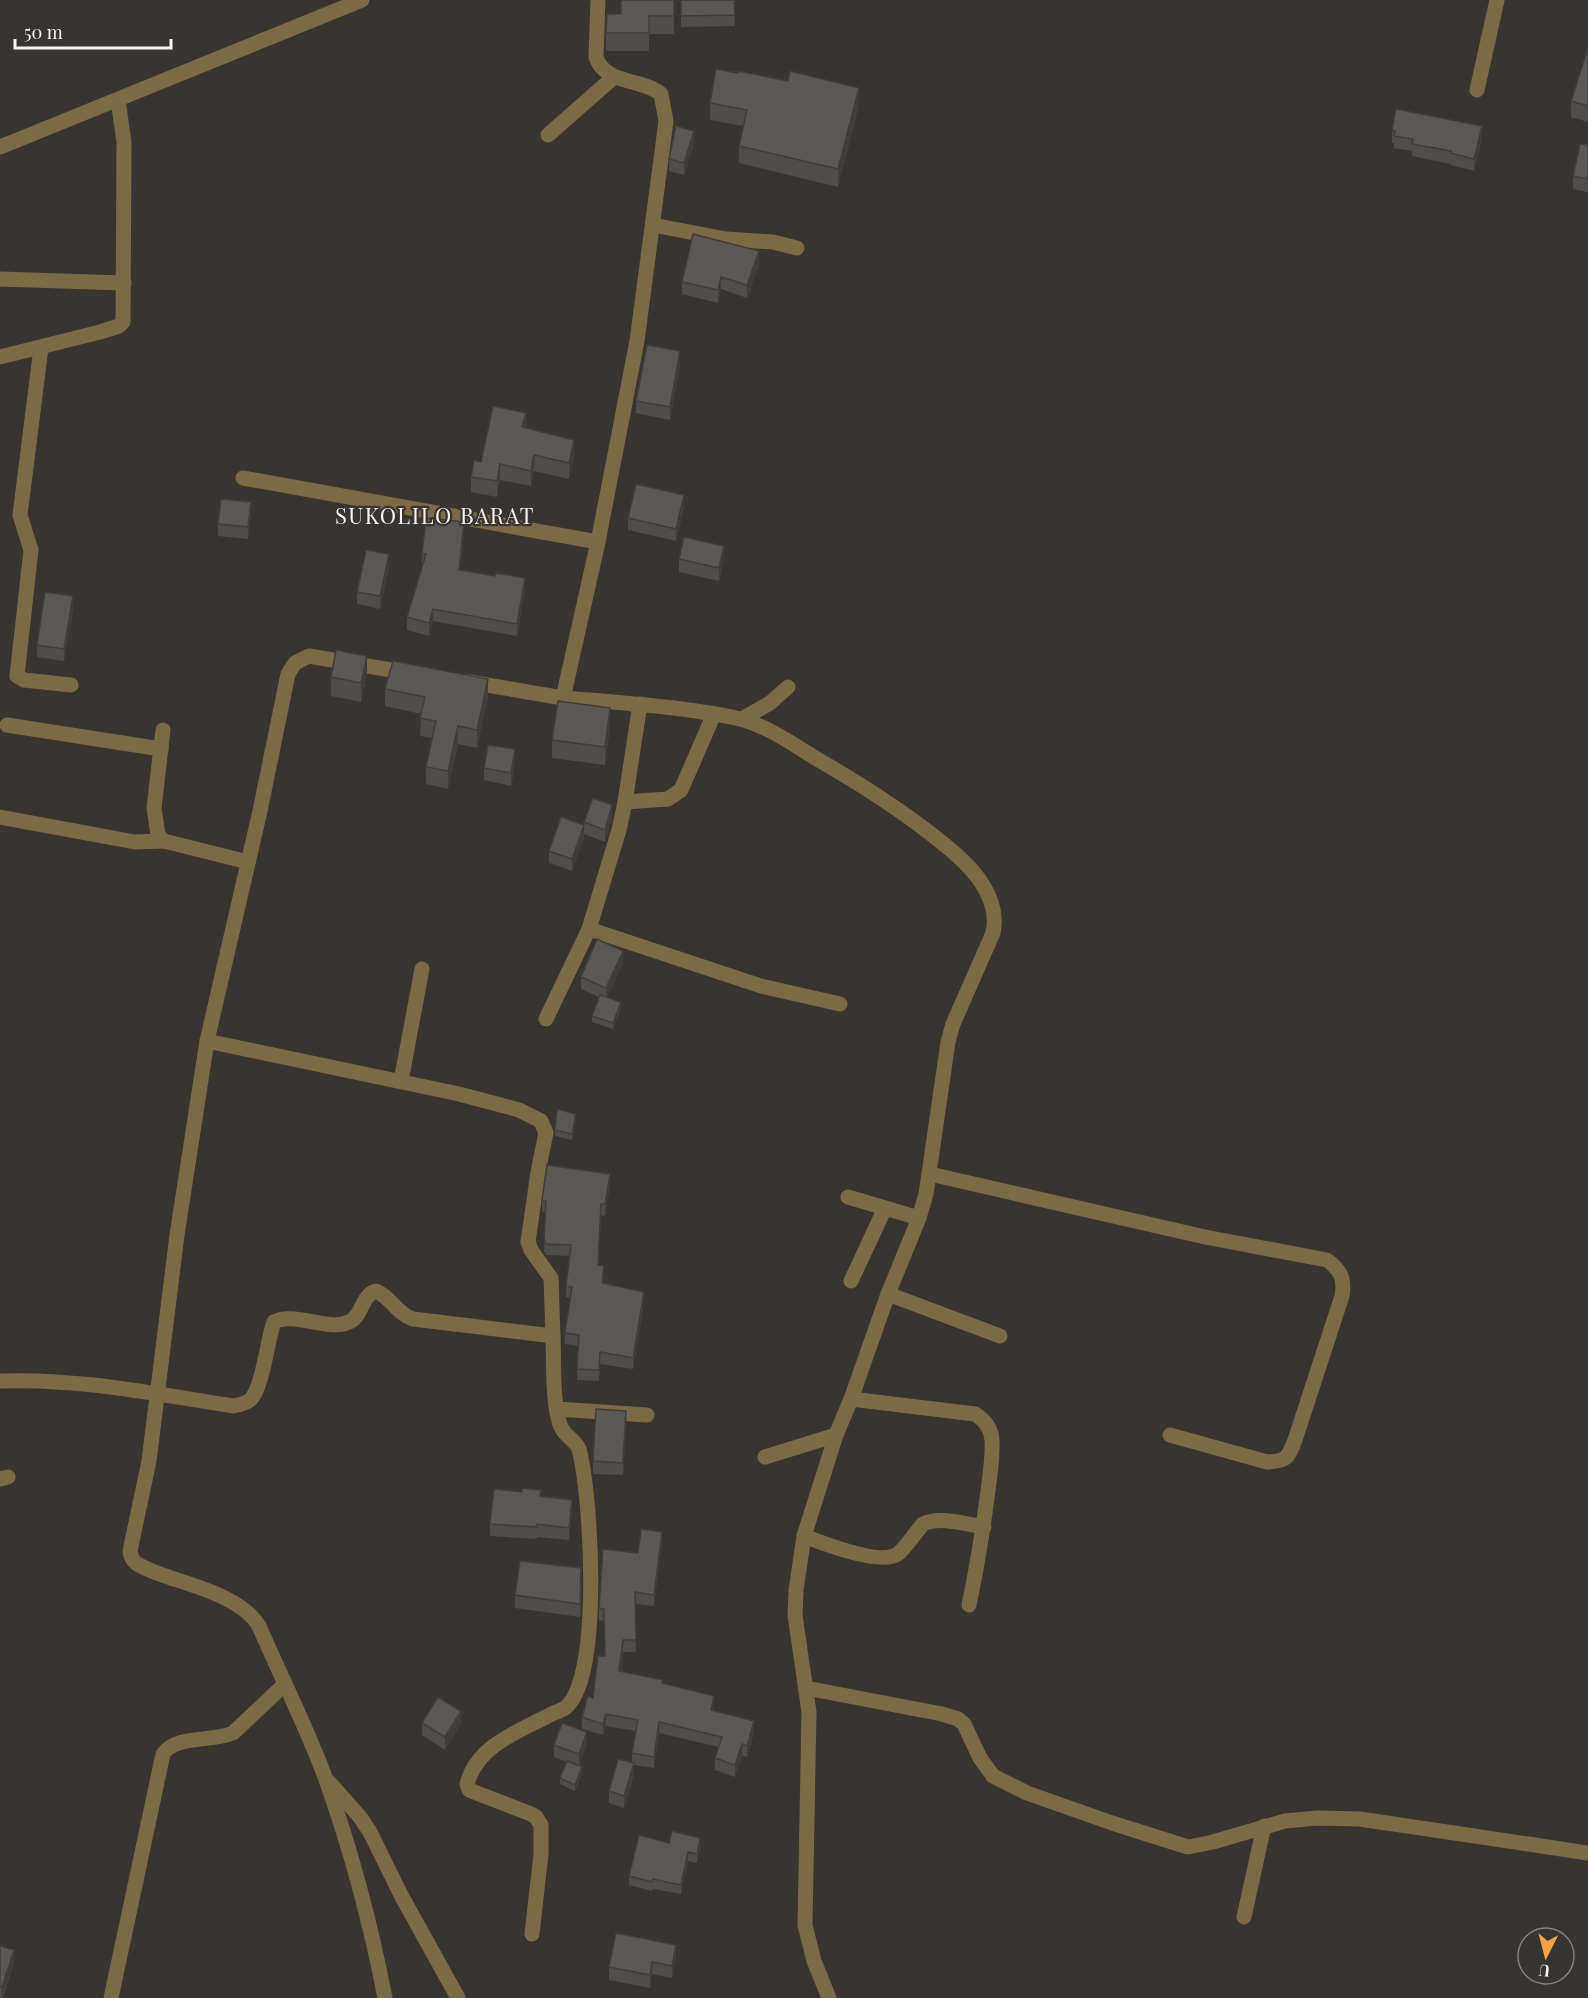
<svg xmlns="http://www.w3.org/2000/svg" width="1588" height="1998" font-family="'Playfair Display',serif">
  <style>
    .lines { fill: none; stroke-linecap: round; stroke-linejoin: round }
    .street { stroke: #7c6a45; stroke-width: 15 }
    .wall { fill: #4f4c49 }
    .shaded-wall { fill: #403e3c }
    .building { fill: #5c5855; stroke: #403e3c; stroke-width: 1.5 }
    .labels { text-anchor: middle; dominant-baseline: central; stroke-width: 4.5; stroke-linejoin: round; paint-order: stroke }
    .quarter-label { font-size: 22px; letter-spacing: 1.5px; fill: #f6f3f2; stroke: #383431 }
  </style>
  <rect width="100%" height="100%" fill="#383431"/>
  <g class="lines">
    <g class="street">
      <path d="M598,0l-2,57c9,28 46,21 65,37l5,27 -29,220 -39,201 -35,156c40,3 79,6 119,11 19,3 39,5 58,10 27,7 53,25 77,40 40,23 78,47 114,75 18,14 37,29 50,48 10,15 16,33 12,51l-40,91 -5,18 -22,152 -7,24 -31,76 -37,105 -15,36 -32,101 -8,54 -1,25 14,97 -4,213 9,36 15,37"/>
      <path d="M1477,90l20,-90"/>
      <path d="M548,135l66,-58"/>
      <path d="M0,147l362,-147"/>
      <path d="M653,225l73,14 47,3 24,6"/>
      <path d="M0,279l124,4"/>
      <path d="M41,348l-21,167 11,35 -14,126 7,4 47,5"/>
      <path d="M0,357l100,-25 19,-6 4,-4 1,-180 -6,-42"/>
      <path d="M243,478l355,64"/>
      <path d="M469,682l94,16"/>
      <path d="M742,719l28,-16 18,-16"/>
      <path d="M7,725l154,24"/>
      <path d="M163,730l-9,78 4,27 6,6 84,21"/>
      <path d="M625,802l43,-3 13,-9 33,-76"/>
      <path d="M0,817l135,25 29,-1"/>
      <path d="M589,929l172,57 79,18"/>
      <path d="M546,1019l43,-90 30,-99 6,-28 15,-98"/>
      <path d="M401,1081l21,-112"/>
      <path d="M930,1174l275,63 122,23c14,10 18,19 15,36l-47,144c-7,18 -8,21 -28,22l-97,-27"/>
      <path d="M848,1197l71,21"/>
      <path d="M851,1281l34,-73"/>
      <path d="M888,1294l112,42"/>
      <path d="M0,1381c79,-3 155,13 233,25 6,-1 12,-2 17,-6 13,-12 17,-60 24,-78 19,-11 55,10 75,0 14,-6 12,-27 27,-31 15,6 21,23 37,28l140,17 -2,-58 -20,-28 -3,-8 10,-70 8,-39 -5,-12 -22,-11 -60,-16 -252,-53"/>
      <path d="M851,1399l124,15c10,6 16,14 17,26 1,16 -2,35 -4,51 -5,38 -11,76 -19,114"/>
      <path d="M557,1409l90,6"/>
      <path d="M765,1457l71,-22"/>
      <path d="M0,1479l8,-2"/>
      <path d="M804,1536c18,7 79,31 95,17 9,-8 16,-20 24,-29 17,-8 42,0 61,3"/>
      <path d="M806,1688l136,26 16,5 6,5 16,34 13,18 34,17 85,30 76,24 25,-5 72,-21 32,-3 43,1 228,34"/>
      <path d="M329,1782l31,35 10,15 31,63 57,103"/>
      <path d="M1244,1917l20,-91"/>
      <path d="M532,1934l9,-80v-29l-5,-8 -5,-3 -62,-24 -2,-6c10,-38 50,-52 81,-68 5,-3 12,-5 17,-8 38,-29 26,-214 14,-259 -4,-9 -14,-13 -18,-22 -9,-20 -7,-67 -8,-91"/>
      <path d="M111,1998l52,-244c12,-19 50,-12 70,-21l52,-49"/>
      <path d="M385,1998c-14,-73 -35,-151 -60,-221 -19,-51 -44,-100 -66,-151 -15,-26 -60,-39 -88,-48 -11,-4 -25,-8 -35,-15 -4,-3 -5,-6 -6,-12l19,-90 28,-226 30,-194 53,-230 28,-137 7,-11 14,-7 100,17"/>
    </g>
  </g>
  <g class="wall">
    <path d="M674,0v34h-25v17h-43v-18l15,-19z"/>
    <path d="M681,0h53l1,26 -54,1z"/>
    <path d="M1588,48v74l-17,-5v-16z"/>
    <path d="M788,81l71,24 -21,82 -99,-24v-17l4,-20 -33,-6v-17z"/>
    <path d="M1392,130l90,9 -8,32 -23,-6v-1l-39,-8v-5l-18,-3v-5h-2z"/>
    <path d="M694,144l-10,31 -15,-4v-12z"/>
    <path d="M1588,145v47l-15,-3v-13z"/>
    <path d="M759,264l-12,34 -26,-9 -3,14 -36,-9v-12z"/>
    <path d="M680,364l-10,56 -34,-7v-12z"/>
    <path d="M526,428l48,28 -5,23 -35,-8 -3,15 -31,-6 -3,17 -26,-5v-15l10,-15z"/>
    <path d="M684,507l-8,34 -48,-11v-12z"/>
    <path d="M251,514l-3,25 -30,-3v-12z"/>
    <path d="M464,535l-4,35 65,20 -8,46 -84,-15 -4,15 -22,-6v-13l15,-51v-12z"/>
    <path d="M679,559h45l-5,22 -40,-9z"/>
    <path d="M389,567l-9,42 -23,-5v-12z"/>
    <path d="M73,609l-9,52 -27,-4v-12z"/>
    <path d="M367,674l-6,28 -30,-6v-19z"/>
    <path d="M385,689l103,8 -11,51 -19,-4 -10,45 -22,-5v-17l7,-29 -13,-2 1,-22 -36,-8z"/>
    <path d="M610,726l-5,39 -53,-7v-18z"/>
    <path d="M515,762l-4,24 -27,-6v-12z"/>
    <path d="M612,818l-7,24 -21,-8v-12z"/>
    <path d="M584,837l-12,34 -23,-8v-12z"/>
    <path d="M623,963l-16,35 14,11 -8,20 -21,-7v-6l7,-19 -18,-8v-12z"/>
    <path d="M576,1120l-4,20 -17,-4v-6z"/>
    <path d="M610,1185l-5,31 -4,-1 -3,50 6,12 -1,7 41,19 -11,66 -33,-5 -1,17 -22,-1 1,-34 -13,-2v-11l6,-35 -5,-1v-11l3,-30 -23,-1 -2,-4 1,-39h-3v-12z"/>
    <path d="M626,1423l-3,52 -30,-1v-13z"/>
    <path d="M541,1496l31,16 -3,28 -32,-3v2l-47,-3v-12z"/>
    <path d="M662,1543l-8,63 -19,-2 1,48h-13l-2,20 42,12 51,23 -1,3 41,22 -7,25 -5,-1 -7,21 -20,-7v-12l4,-11 -60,-14 -5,35 -20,-3v11l-10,32 -15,-5v-12l23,-28v-10l4,-22 -30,-5 -3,9 -21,-6v-12l11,-19 12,-42 -1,-35 -5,-1v-12l39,-55z"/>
    <path d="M581,1568l-1,49 -65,-9v-13z"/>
    <path d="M422,1723l39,1 -16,26 -23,-15z"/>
    <path d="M554,1745h33l-8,21 3,8 -7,17 -15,-7v-6l7,-16 -13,-5z"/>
    <path d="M669,1843l31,5 -3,15 -9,-2 -7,33 -28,-5 -1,2 -23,-6v-9z"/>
    <path d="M0,1946l14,17 -11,35h-3z"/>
    <path d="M676,1957l-4,21 -20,-4 -2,14 -41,-8v-13z"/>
  </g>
  <g class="shaded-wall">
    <path d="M859,88v17l-21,82v-18z"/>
    <path d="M1482,126v13l-8,32v-12z"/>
    <path d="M694,131v13l-10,31v-12z"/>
    <path d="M759,251v13l-12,34v-13z"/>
    <path d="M721,277v12l-3,14v-13z"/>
    <path d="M680,351v13l-10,56v-13z"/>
    <path d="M526,413v16l-4,-2z"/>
    <path d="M574,440v16l-5,23v-16z"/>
    <path d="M534,455v16l-3,15v-15z"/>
    <path d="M500,464v16l-3,17v-16z"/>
    <path d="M684,495v12l-8,34v-12z"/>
    <path d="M251,502v12l-3,25v-12z"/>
    <path d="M464,522v13l-5,47v-12z"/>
    <path d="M724,546v13l-5,22v-13z"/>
    <path d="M389,554v13l-9,42v-13z"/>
    <path d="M525,578v12l-8,46v-12z"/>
    <path d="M73,596v13l-9,52v-12z"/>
    <path d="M433,609v12l-4,15v-13z"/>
    <path d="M367,656v18l-6,28v-19z"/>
    <path d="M488,679v18l-11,51v-18z"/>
    <path d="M610,708v18l-5,39v-18z"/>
    <path d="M458,726v18l-10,45v-18z"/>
    <path d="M515,749v13l-4,24v-13z"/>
    <path d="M612,805v13l-7,24v-12z"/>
    <path d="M584,825v12l-12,34v-12z"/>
    <path d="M623,951v12l-17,37v-12z"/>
    <path d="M621,1002v7l-8,20v-6z"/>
    <path d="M576,1114v6l-4,20v-6z"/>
    <path d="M610,1174v11l-5,31v-12z"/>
    <path d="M644,1292v11l-11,66v-11z"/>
    <path d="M626,1411v12l-3,52v-12z"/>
    <path d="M572,1500v12l-3,28v-12z"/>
    <path d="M662,1532v11l-8,63v-11z"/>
    <path d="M623,1640v12l-4,31v-12z"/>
    <path d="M714,1696v11l-3,14v-11z"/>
    <path d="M461,1711v13l-16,26v-13z"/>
    <path d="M606,1714v12l-3,9v-11z"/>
    <path d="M754,1721v11l-7,25v-11z"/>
    <path d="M659,1722v11l-5,35v-11z"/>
    <path d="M587,1732v13l-8,21v-12z"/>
    <path d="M742,1744v12l-7,21v-12z"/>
    <path d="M634,1763v13l-10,32v-12z"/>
    <path d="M582,1767v7l-7,17v-6z"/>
    <path d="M700,1838v10l-3,15v-9z"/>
    <path d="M688,1852v9l-7,33v-9z"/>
    <path d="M676,1945v12l-4,21v-12z"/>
    <path d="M14,1950v13l-12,35v-11z"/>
    <path d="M652,1962v12l-2,14v-13z"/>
  </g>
  <g class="building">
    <path d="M621,0h53v16h-25v17h-43l1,-19h14z"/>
    <path d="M681,0h53l1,15 -54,1z"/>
    <path d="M1588,48v58l-17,-5z"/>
    <path d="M716,69l22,4v-2l50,10 2,-10 69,17 -21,81 -99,-23 8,-36 -37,-7z"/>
    <path d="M1396,109l86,17 -8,33 -23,-6v-2l-39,-7 1,-5 -19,-3 1,-5 -3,-1z"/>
    <path d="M676,126l18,5 -10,32 -15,-4z"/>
    <path d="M1580,144l8,1v34l-15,-3z"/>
    <path d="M693,234l66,17 -12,34 -26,-8 -3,13 -36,-8z"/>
    <path d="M647,345l33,6 -10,56 -34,-6z"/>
    <path d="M493,406l33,7 -4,14 52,13 -5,23 -35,-8 -3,16 -31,-7 -3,17 -26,-4 3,-17 7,2z"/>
    <path d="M636,484l48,11 -8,34 -48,-11z"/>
    <path d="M221,499l30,3 -3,25 -30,-3z"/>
    <path d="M426,518l38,4 -5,48 36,6 1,-3 29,5 -8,46 -84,-15 -4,14 -22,-6 19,-63h-4z"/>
    <path d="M684,537l40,9 -5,22 -40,-9z"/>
    <path d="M366,550l23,4 -9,42 -23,-4z"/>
    <path d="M45,592l28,4 -9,53 -27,-4z"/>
    <path d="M336,650l31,6 -6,27 -30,-6z"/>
    <path d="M393,661l95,18 -11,51 -19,-4 -10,45 -22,-4 10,-46 -16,-3 5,-21 -40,-8z"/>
    <path d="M558,701l52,7 -5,39 -53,-7z"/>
    <path d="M488,745l27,4 -4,24 -27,-5z"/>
    <path d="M593,798l19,7 -7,25 -21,-8z"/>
    <path d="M561,817l23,8 -12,34 -23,-8z"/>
    <path d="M597,939l26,12 -17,37 -25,-11z"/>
    <path d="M600,995l21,7 -8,21 -21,-7z"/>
    <path d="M557,1109l19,5 -4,20 -17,-4z"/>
    <path d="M547,1165l63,9 -5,30h-4l-3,61 6,1 -2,17 42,9 -11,66 -33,-6 -1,18 -22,-1 2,-34 -14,-2 7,-46 -6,-1 5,-41 -25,-1 -2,-5 2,-38 -4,-1z"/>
    <path d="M596,1409l30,2 -3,52 -30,-2z"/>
    <path d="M522,1488l19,2 -1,6 32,4 -3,28 -32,-4v3l-47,-3 4,-35 28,3z"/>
    <path d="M641,1529l21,3 -8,63 -19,-3 1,48h-13l-4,31 44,9 -1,3 52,13 -3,14 43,11 -7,25 -5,-2 -7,21 -20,-7 7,-21 -63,-15 -5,35 -22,-4 6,-33 -32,-6 -3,10 -21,-7 6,-21 5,2 5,-42h7l-1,-47 -5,-1 4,-59 35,4z"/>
    <path d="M520,1561l61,7 -1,36 -65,-9z"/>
    <path d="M438,1697l23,14 -16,26 -23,-14z"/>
    <path d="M562,1723l25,9 -8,22 -25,-9z"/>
    <path d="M618,1759l16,4 -10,33 -15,-5z"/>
    <path d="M567,1761l15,6 -7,18 -15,-7z"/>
    <path d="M672,1831l28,7 -3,16 -9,-2 -7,33 -28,-6 -1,3 -23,-6 10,-41 30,8z"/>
    <path d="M616,1933l60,12 -4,21 -20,-4 -2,13 -41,-8z"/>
    <path d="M0,1946l14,4 -12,37h-2z"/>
  </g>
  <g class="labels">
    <g class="quarter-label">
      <text x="435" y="515">SUKOLILO BARAT</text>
    </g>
  </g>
  <g transform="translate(1546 1956) rotate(186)"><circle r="28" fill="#383431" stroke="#84807e" stroke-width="1.5"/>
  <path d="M0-4.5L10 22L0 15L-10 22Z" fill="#f4a344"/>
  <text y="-9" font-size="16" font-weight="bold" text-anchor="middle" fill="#f6f3f2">U</text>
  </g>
  <path d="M15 39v9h156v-9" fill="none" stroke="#f6f3f2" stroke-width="3"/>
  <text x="24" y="39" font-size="18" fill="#f6f3f2" stroke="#383431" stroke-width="4.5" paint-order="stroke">50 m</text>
</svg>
